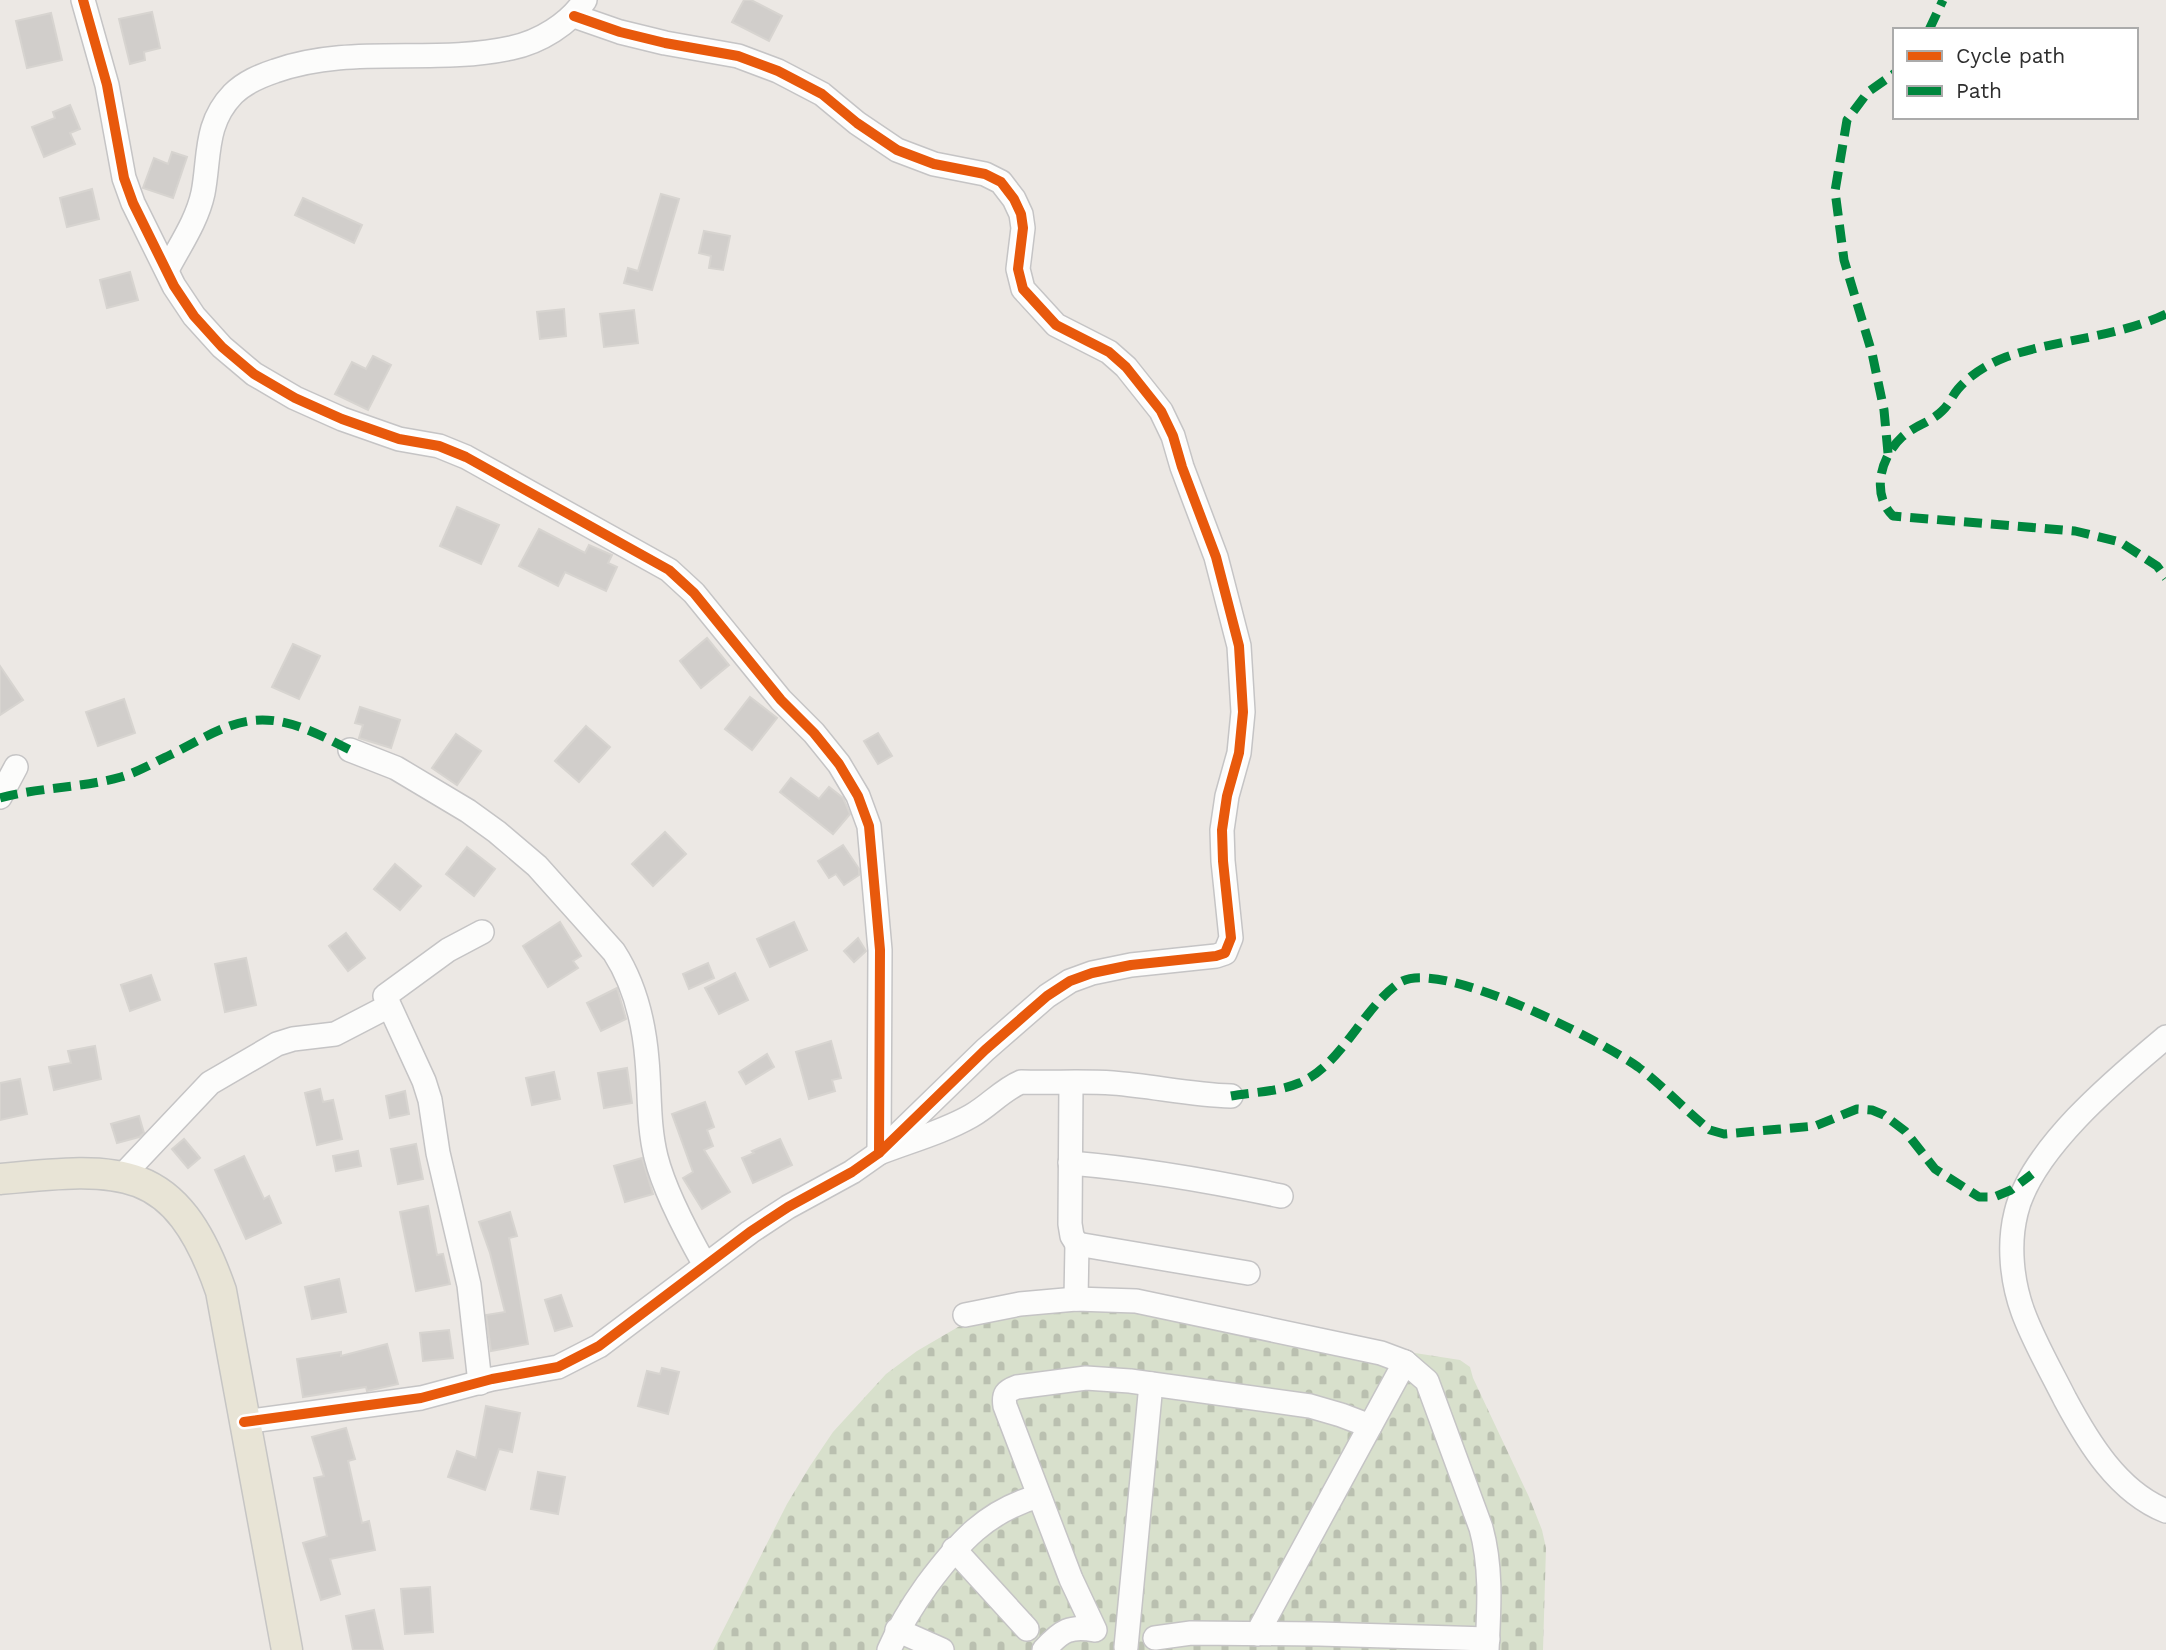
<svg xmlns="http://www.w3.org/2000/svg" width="2166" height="1650" font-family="'Work Sans',sans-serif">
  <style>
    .cemetery { fill: url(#cemetery-stones) }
    .building { fill: #d1cecb; stroke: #d7d4d0; stroke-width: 2 }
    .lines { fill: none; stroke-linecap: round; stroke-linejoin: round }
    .minor-casing { stroke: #c5c4c5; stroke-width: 26 }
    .major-casing { stroke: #c6c5c4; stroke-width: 33 }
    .minor { stroke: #fcfcfb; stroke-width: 23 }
    .major { stroke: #e8e4d6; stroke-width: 30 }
    .quiet { stroke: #00873e; stroke-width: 9; stroke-dasharray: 18 9; stroke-linecap: butt }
    .cycleway-casing { stroke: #fff; stroke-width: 15 }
    .cycleway { stroke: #e8590c; stroke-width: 10 }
  </style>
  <defs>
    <pattern id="cemetery-stones" width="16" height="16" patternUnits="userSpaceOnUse" patternTransform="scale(1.75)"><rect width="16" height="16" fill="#d8e0cc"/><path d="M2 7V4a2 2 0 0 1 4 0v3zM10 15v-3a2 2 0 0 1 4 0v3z" fill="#bac0b0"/></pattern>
  </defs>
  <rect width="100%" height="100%" fill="#ece8e4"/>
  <path class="cemetery" d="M1112,1306l348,54 10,7 3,11 56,119 13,33 4,18 -3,102h-830l74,-146 23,-38 23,-34 53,-58 31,-23 53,-31z"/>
  <g class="building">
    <path d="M744,0h7l31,16 -13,25 -37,-19z"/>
    <path d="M152,12l8,36 -16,4 1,8 -15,4 -11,-45z"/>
    <path d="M51,13l11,47 -35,8 -11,-47z"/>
    <path d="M70,105l10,24 -10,4 5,11 -31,13 -12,-30 23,-9 -2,-6z"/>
    <path d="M172,152l15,5 -14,41 -30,-10 11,-30 14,6z"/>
    <path d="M92,189l7,30 -32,8 -7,-29z"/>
    <path d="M661,194l18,5 -27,91 -28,-7 4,-15 10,3z"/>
    <path d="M303,198l59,27 -8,18 -59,-28z"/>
    <path d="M704,231l26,5 -7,34 -14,-2 2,-12 -12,-3z"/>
    <path d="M130,272l8,28 -31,8 -7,-28z"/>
    <path d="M564,309l2,27 -26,3 -3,-27z"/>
    <path d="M634,310l4,33 -34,4 -4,-33z"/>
    <path d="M373,356l18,9 -23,45 -33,-16 17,-32 14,7z"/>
    <path d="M457,507l42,18 -18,39 -41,-18z"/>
    <path d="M539,529l46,24 4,-8 23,10 -4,8 9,4 -11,24 -41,-19 -7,14 -39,-20z"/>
    <path d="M707,638l22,27 -28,23 -21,-27z"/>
    <path d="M293,644l27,12 -21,43 -27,-12z"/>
    <path d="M0,666l23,34 -23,15z"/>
    <path d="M750,697l27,21 -25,32 -27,-21z"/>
    <path d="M124,699l11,34 -37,13 -12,-34z"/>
    <path d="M360,707l40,13 -9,28 -32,-10 4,-13 -8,-2z"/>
    <path d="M586,726l24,21 -31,35 -24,-21z"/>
    <path d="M878,733l14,23 -14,8 -14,-23z"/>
    <path d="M456,734l25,17 -24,34 -25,-17z"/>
    <path d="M791,778l28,21 10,-12 14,11 7,16 -17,20 -53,-42z"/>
    <path d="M665,832l21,22 -33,32 -21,-22z"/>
    <path d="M843,845l16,24v6l-15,10 -8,-11 -7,4 -11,-17z"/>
    <path d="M467,847l28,22 -21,27 -28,-22z"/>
    <path d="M395,864l26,22 -21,24 -26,-21z"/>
    <path d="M560,922l21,34 -8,5 5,7 -30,19 -25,-41z"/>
    <path d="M794,922l13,28 -37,17 -13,-28z"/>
    <path d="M346,933l19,25 -17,13 -19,-25z"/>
    <path d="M858,938l8,13 -12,11 -10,-11z"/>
    <path d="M246,958l10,47 -31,7 -10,-48z"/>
    <path d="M708,963l6,15 -25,11 -6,-15z"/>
    <path d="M735,973l13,27 -29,14 -14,-26z"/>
    <path d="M151,975l9,25 -30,11 -9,-26z"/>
    <path d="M617,988l9,31 -25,12 -14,-28z"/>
    <path d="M831,1041l10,37 -9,2 3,11 -26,8 -13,-47z"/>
    <path d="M95,1046l6,33 -47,11 -5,-23 22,-4 -3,-12z"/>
    <path d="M767,1054l7,13 -28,17 -7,-12z"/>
    <path d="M627,1068l5,35 -28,5 -6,-35z"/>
    <path d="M554,1072l6,27 -28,6 -6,-27z"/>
    <path d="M20,1079l7,35 -27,6v-37z"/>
    <path d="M320,1089l3,13 10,-2 9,39 -25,6 -12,-52z"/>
    <path d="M405,1091l4,23 -19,4 -4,-22z"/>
    <path d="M705,1102l9,25 -7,3 6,16 -9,4 26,42 -28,17 -19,-31 10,-6 -21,-58z"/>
    <path d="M139,1116l5,17 -5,4 -22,6 -6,-19z"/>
    <path d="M184,1139l16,19 -12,10 -16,-19z"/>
    <path d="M780,1139l12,26 -39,18 -11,-25 12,-5 -2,-2z"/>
    <path d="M416,1144l7,35 -25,5 -7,-35z"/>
    <path d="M358,1151l3,15 -25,5 -3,-15z"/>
    <path d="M244,1156l20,43 5,-3 12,27 -35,16 -31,-69z"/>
    <path d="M642,1158l11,36 -28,8 -11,-36z"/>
    <path d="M428,1206l9,49 6,-1 7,30 -34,7 -16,-79z"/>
    <path d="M510,1212l7,24 -8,2 19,106 -37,7 -5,-36 19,-3 -15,-59 -11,-31z"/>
    <path d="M339,1279l7,33 -34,7 -7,-32z"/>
    <path d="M561,1295l11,31 -17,5 -10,-31z"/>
    <path d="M449,1330l4,28 -30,3 -3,-28z"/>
    <path d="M387,1344l11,40 -31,7 -1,-4 -63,10 -6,-38 44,-7v4z"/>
    <path d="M662,1368l17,4 -11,42 -30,-8 9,-35 13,3z"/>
    <path d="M486,1406l34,7 -8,39 -13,-3 -14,41 -37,-13 9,-26 19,7z"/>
    <path d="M346,1428l9,31 -7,2 14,62 7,-2 6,29 -45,9 10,35 -19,6 -18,-57 24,-7 -13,-58 10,-2 -12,-39z"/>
    <path d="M538,1472l27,5 -7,37 -27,-5z"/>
    <path d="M430,1587l3,45 -28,2 -4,-45z"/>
    <path d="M374,1610l9,40h-30l-7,-34z"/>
  </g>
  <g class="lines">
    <g class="minor-casing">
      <g id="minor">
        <path d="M83,0l24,85 17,93 9,25 41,83 20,30 28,31 32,27 41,24 47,21 57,20 40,7 27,11 203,113 25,23 87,107 33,33 25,31 19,32 11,30 11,124 -1,203c31,-12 64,-21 92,-37 18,-10 31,-26 50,-34 31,1 62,-1 92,1 40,3 78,12 118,13"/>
        <path d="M167,270c13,-25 30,-49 36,-77 7,-36 1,-69 30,-99 12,-12 27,-18 42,-23 75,-27 159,-6 236,-23 29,-6 58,-24 74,-48"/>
        <path d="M350,750l46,18 72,43 29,21 40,34 77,86c20,31 30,71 33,108 3,32 1,65 9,97 8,32 32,78 49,108"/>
        <path d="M0,797l16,-30"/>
        <path d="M2166,1037c-49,41 -135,112 -150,176 -8,32 -4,69 7,99 11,30 28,59 42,87 23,43 53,93 101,112"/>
        <path d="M1071,1083l-1,141 2,12 5,8"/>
        <path d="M1070,1163c72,6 141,18 211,33"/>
        <path d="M122,1176l88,-93 67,-39 16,-5 42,-5 54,-28"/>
        <path d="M1076,1299l1,-55 171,29"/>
        <path d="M965,1315l55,-11 56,-5 60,2 245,52 24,9"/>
        <path d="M480,1383l-11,-98 -31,-132 -8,-53 -6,-19 -39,-85 63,-46 34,-18"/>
        <path d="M244,1422l177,-24 71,-19 66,-12 41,-21 151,-114 38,-25 64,-35 27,-19 106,-103 62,-54 23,-15 22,-8 39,-8 85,-9 9,-3 6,-15 -8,-77 -1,-31 5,-34 12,-43 4,-41 -4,-66 -23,-89 -34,-90 -9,-31 -12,-25 -35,-44 -17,-15 -53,-27 -33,-36 -5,-20 5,-41 -2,-14 -7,-15 -13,-17 -16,-8 -51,-10 -37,-14 -40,-27 -35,-29 -44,-23 -40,-15 -73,-13 -45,-11 -46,-16"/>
        <path d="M954,1549l73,80"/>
        <path d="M897,1630l45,20"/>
        <path d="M1257,1634l148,-272 22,19 54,147c11,40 8,81 6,122"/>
        <path d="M1155,1638l36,-5 128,1 169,5"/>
        <path d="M1126,1647l25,-263"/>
        <path d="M889,1650c10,-23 23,-44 38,-65 32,-43 59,-74 112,-89"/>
        <path d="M1044,1650c17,-19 26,-25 51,-20l-24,-51 -66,-173c-2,-12 1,-15 12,-19l69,-9 44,3 180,25 31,9 29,11"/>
      </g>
    </g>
    <g class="major-casing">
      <path id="major" d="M0,1179c120,-12 176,-18 221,112l66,359"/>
    </g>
    <use href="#minor" class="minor"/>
    <use href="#major" class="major"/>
    <g class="quiet">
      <path d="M1929,30l14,-30"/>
      <path d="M2166,314c-51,24 -108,25 -160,43 -18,7 -35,17 -48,32 -6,7 -9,16 -16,22 -11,11 -28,15 -40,26 -22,20 -31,58 -9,79l182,15 45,11 37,24 9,12"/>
      <path d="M1888,453l-4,-43 -12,-57 -28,-93 -9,-69 12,-71 21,-28 27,-19"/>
      <path d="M0,798c40,-11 82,-10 121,-21 17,-5 34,-15 49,-22 25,-12 52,-30 79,-34 36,-6 71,14 101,29"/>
      <path d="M1231,1096c22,-4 47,-4 68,-13 42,-17 63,-74 100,-100 38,-27 203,58 239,84 25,19 47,43 72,63l14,4 91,-8 42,-17 15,1 12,5 21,16 30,38 44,28h15l17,-7 21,-16"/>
    </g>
    <g class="cycleway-casing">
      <g id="cycleway">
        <path d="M83,0l24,85 17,93 9,25 41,83 20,30 28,31 32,27 41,24 47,21 57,20 40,7 27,11 203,113 25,23 87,107 33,33 25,31 19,32 11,30 11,124 -1,203"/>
        <path d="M244,1422l177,-24 71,-19 66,-12 41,-21 151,-114 38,-25 64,-35 27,-19 106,-103 62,-54 23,-15 22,-8 39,-8 85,-9 9,-3 6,-15 -8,-77 -1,-31 5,-34 12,-43 4,-41 -4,-66 -23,-89 -34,-90 -9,-31 -12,-25 -35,-44 -17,-15 -53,-27 -33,-36 -5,-20 5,-41 -2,-14 -7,-15 -13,-17 -16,-8 -51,-10 -37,-14 -40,-27 -35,-29 -44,-23 -40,-15 -73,-13 -45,-11 -46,-16"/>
      </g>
    </g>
    <use href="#cycleway" class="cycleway"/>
  </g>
  <rect x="1893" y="28" width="245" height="91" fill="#ffffff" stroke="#ababab" stroke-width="2"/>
  <rect x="1907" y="51" width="35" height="10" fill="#e8590c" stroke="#ababab" stroke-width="2"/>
  <text x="1956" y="63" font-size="21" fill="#2e2e2e">Cycle path</text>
  <rect x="1907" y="86" width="35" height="10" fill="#00873e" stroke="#ababab" stroke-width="2"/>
  <text x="1956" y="98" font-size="21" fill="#2e2e2e">Path</text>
</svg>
